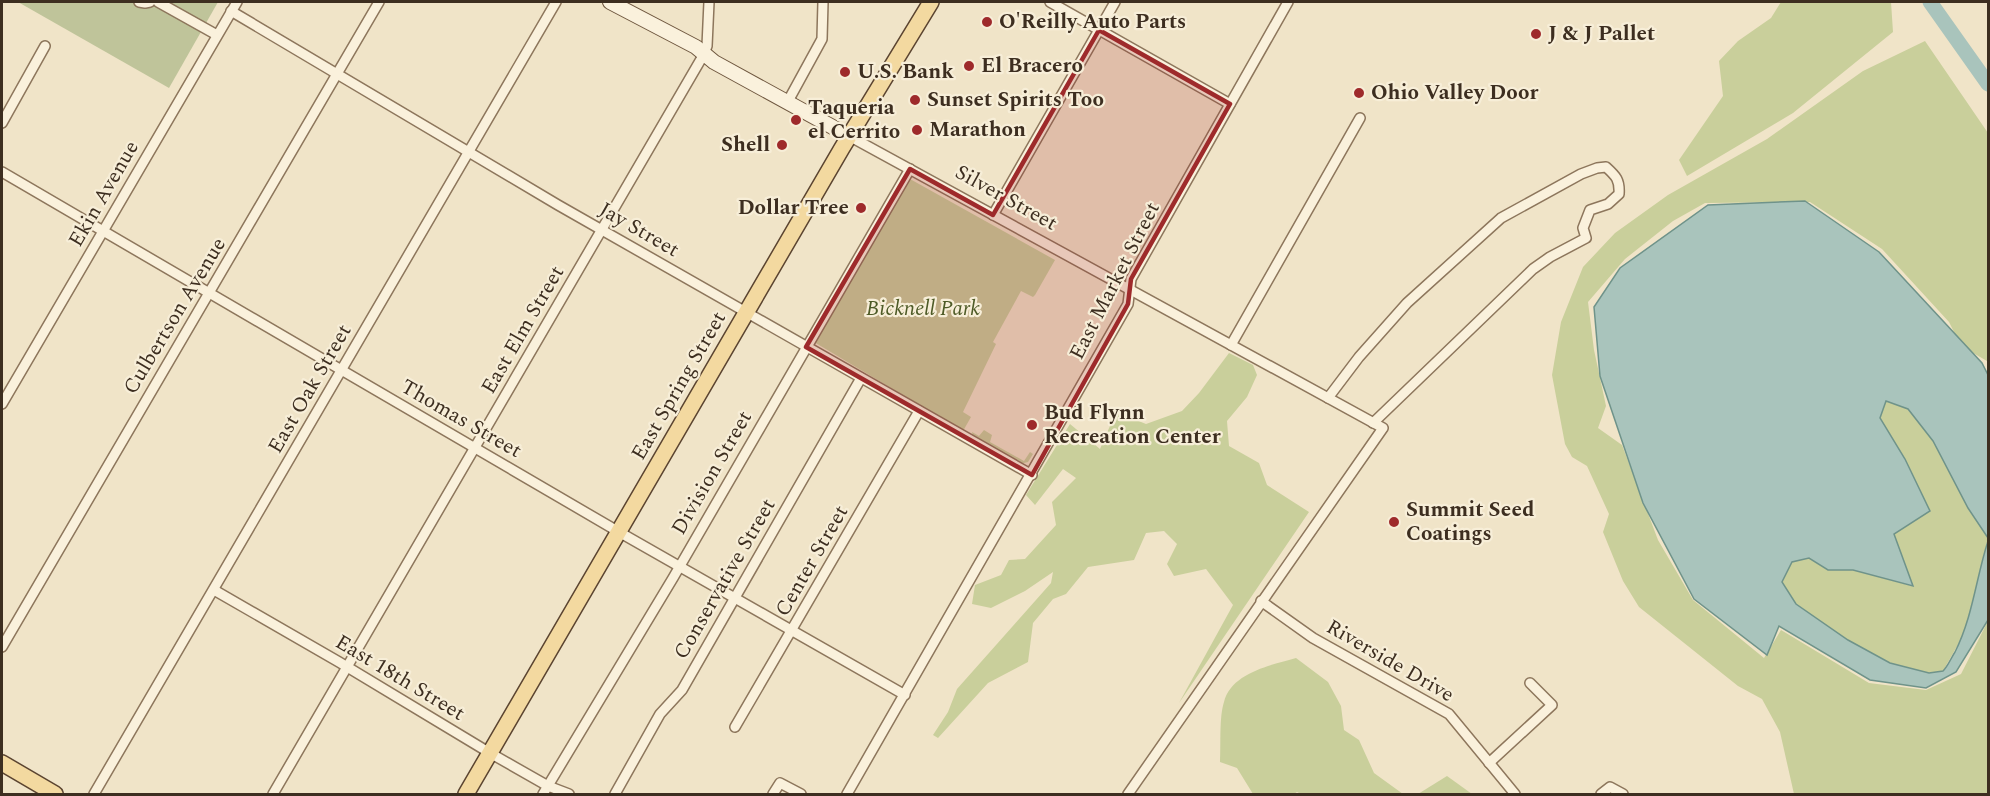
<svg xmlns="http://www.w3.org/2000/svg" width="1990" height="796" font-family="Spectral,serif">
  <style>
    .green { fill: #c9cf9b }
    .cemetery { fill: #bfc49a }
    .water { fill: #a9c4bc; stroke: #6f938a; stroke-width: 1.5 }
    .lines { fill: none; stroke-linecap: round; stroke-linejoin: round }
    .river { stroke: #a9c4bc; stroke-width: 15 }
    .street-casing { stroke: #8d765c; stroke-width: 12 }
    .secondary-casing { stroke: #6f573f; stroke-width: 16 }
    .primary-casing { stroke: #5b4430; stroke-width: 18 }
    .street { stroke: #faf1dc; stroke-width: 9 }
    .secondary { stroke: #faf1dc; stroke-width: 14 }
    .primary { stroke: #f3d9a0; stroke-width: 15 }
    .marked { fill: #9e2a2b; fill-opacity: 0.2; stroke: #9e2a2b; stroke-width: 4.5; stroke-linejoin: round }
    .poi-dot { fill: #9e2a2b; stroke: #f7eed8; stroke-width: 2 }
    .labels { text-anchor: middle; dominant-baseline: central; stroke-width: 4.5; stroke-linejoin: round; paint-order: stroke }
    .poi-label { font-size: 21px; font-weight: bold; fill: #3d2e20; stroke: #f7eed8; text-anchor: start }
    .street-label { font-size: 21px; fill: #3d2e20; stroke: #f7eed8 }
    .park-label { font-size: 21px; font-style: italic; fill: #4d5a26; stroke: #f7eed8 }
  </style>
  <rect width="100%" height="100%" fill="#f0e4c8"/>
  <g class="green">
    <path d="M1781,2h110l2,30 -100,81 -106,63 -8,-16 44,-64 -4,-35 19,-20 33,-23z"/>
    <path d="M1925,41l63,92v231l-1,-3 -26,-15 -12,-24 -67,-73 -72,-47 -105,1 -32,18 -48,38 -37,43 6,48 12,56 -8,22 24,17 36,95 35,60 71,58 17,-28 88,53 57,7 35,-16 27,-53v173h-194l-14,-62 -18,-33 -24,-13 -99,-79 -16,-26 -20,-49 6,-18 -22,-48 -15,-9 -7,-13 -13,-69 9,-53 22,-55 32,-34 53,-38 99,-56 96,-68z"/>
    <path d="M910,179l145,81 -20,35 -2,2 -12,-6 -28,51 3,2 -33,68 8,5 -8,14 -149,-89z"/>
    <path d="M1229,353l24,12 4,10 -10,22 -20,24 2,25 30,17 8,22 42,27 -130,191 54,-98 -27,-36 -32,7 -7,-12 10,-20 -13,-13 -18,2 -12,27 -46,7 -22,27 -13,5 -20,24 -5,39 -40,21 -50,55 -5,-3 15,-23 9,-23 94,-106 2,-11 -28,19 -34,17 -19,-4 3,-19 26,-10 8,-15 16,-1 31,-34 -4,-23 24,-24 -13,-9 -28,36 -9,-10 44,-71 30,25 16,-37 30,12 36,-13 17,-18z"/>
    <path d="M1886,401l22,8 25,32 35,67 20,30 -23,94 -22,39 -14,2 -39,-10 -42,-23 -53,-36 -13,-21 10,-21 17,-4 19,12h25l59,16 -18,-52 11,-75 -25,-41z"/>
    <path d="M984,430l8,5 -2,7 34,19 6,-9 3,2 -5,8 -8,2 -47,-27 -1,-5 7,4z"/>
    <path d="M1296,658l32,24 13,24 3,24 15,10 15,33 29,21h-102l-4,-2 -3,2h-41l-16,-26 -17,-6c1,-17 -1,-45 4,-60 7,-29 47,-37 72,-44z"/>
    <path d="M1447,776l25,18h-54z"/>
  </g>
  <path class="cemetery" d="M18,2h200l-49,86z"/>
  <path class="water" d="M1805,201l74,51 103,111 6,12v163l-20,-30 -35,-67 -25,-32 -22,-8 -6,17 25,41 25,52 -36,23 19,52 -60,-16h-25l-19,-12 -17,4 -10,20 14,22 52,36 42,23 39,10 14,-2c5,-5 8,-13 12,-19 18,-36 21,-74 33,-111v79l-32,52 -30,16 -56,-8 -91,-54 -12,29 -73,-56 -51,-96 -43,-127 -6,-69 26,-39 88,-63z"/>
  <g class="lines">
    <path class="river" d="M1930,2l58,82"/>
    <g class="street-casing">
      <g id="street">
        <path d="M139,2l6,1 5,-1"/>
        <path d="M158,2l59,33"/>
        <path d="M1050,2l180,102"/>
        <path d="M231,11l327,194 474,270"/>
        <path d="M787,103l35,-64 1,-37"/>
        <path d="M2,123l43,-77"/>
        <path d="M849,136l534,292 -255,366"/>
        <path d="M2,172l617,360 286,163"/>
        <path d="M993,215l122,-213"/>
        <path d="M1231,345l129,-227"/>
        <path d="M1328,398l31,-41 48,-54 94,-85 80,-44 16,-6 9,-1c10,9 14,13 13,27l-11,10 -18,6 -7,18 3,10 -36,19 -17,12 -160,154"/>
        <path d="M2,404l235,-402"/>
        <path d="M214,590l125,72 151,91 58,33 21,8"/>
        <path d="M1261,601l52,37 136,76 66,80"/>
        <path d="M2,647l377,-645"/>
        <path d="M735,727l184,-316"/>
        <path d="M1489,763l63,-58 -22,-22"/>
        <path d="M94,794l462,-792"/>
        <path d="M273,794l431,-740 3,-8 2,-44"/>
        <path d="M543,794l130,-216 237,-409"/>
        <path d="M615,794l45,-80 22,-24 179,-312"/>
        <path d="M773,794l7,-11 21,11"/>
        <path d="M847,794l281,-490 3,-25 157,-277"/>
        <path d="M1601,794l9,-7 13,7"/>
      </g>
    </g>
    <g class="secondary-casing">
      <path id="secondary" d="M610,2l86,45 18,15 135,74"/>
    </g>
    <g class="primary-casing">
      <g id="primary">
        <path d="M2,763l53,31"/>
        <path d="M466,794l376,-646 89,-146"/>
      </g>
    </g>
    <use href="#street" class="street"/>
    <use href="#secondary" class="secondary"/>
    <use href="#primary" class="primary"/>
  </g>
  <path class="marked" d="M1099,30l131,74 -99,175 -3,25 -96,171 -226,-128 104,-178 83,46z"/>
  <g class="poi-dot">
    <circle cx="987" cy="22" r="6"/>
    <circle cx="1536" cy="34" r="6"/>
    <circle cx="969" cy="66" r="6"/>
    <circle cx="845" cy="72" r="6"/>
    <circle cx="1359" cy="93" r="6"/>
    <circle cx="915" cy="100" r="6"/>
    <circle cx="796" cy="120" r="6"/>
    <circle cx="917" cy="130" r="6"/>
    <circle cx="782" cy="145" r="6"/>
    <circle cx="861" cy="208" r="6"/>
    <circle cx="1032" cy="425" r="6"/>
    <circle cx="1394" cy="522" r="6"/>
  </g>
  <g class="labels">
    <g class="poi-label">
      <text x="999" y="22">O'Reilly Auto Parts</text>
      <text x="1548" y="34">J &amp; J Pallet</text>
      <text x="981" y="66">El Bracero</text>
      <text x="857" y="72">U.S. Bank</text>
      <text x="1371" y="93">Ohio Valley Door</text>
      <text x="927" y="100">Sunset Spirits Too</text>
      <text x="808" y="108">Taqueria<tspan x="808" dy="24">el Cerrito</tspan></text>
      <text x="929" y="130">Marathon</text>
      <text x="770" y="145" text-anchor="end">Shell</text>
      <text x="849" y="208" text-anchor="end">Dollar Tree</text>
      <text x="1044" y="413">Bud Flynn<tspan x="1044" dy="24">Recreation Center</tspan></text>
      <text x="1406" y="510">Summit Seed<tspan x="1406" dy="24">Coatings</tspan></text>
    </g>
    <g class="street-label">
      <text transform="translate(104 194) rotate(-60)">Ekin Avenue</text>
      <text transform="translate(1006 198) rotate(29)">Silver Street</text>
      <text transform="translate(639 230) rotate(30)">Jay Street</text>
      <text transform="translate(1115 281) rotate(-63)">East Market Street</text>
      <text transform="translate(175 316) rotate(-59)">Culbertson Avenue</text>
      <text transform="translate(523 330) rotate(-60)">East Elm Street</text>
      <text transform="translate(679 386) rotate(-60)">East Spring Street</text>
      <text transform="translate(310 389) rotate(-60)">East Oak Street</text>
      <text transform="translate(461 419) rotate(30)">Thomas Street</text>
      <text transform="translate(712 473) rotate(-60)">Division Street</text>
      <text transform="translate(812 561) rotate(-60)">Center Street</text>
      <text transform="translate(725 579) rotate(-60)">Conservative Street</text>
      <text transform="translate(1390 661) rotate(30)">Riverside Drive</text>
      <text transform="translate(400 678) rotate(31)">East 18th Street</text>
    </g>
    <g class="park-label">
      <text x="923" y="309">Bicknell Park</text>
    </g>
  </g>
  <rect width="1990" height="796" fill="none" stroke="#3d2e20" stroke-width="6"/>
</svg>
